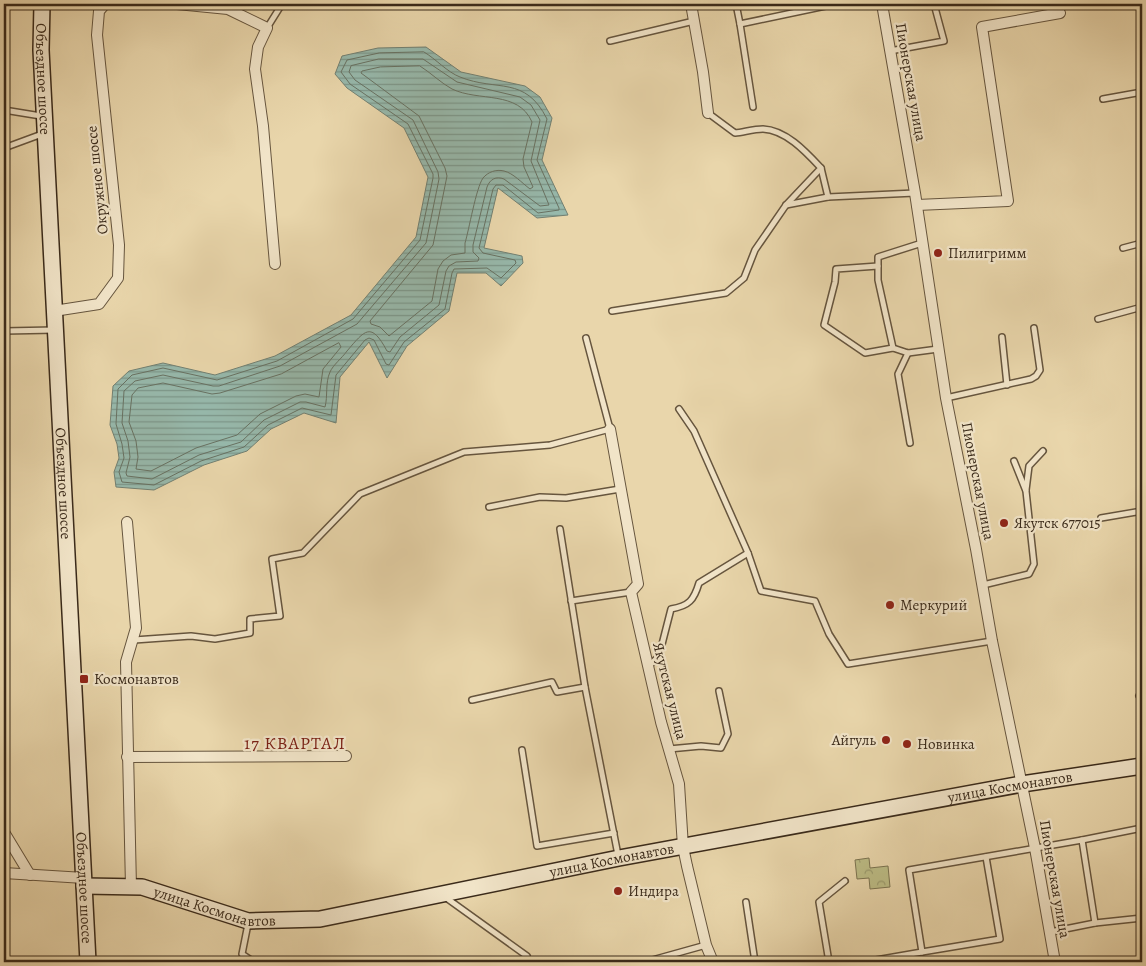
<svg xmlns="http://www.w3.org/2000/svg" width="1146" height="966" font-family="Alegreya,serif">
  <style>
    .park { fill: url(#park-crowns); stroke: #7b7350 }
    .water { fill: url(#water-rules); stroke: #728072 }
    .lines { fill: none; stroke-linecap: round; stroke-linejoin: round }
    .shore { stroke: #687263; stroke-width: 1 }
    .lane-casing { stroke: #66553e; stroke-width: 8 }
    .street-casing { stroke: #66553e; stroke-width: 12 }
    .secondary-casing { stroke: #3a2a1a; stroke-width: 18 }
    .lane { stroke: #f1e4c8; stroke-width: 5 }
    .street { stroke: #f1e4c8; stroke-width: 10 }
    .secondary { stroke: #f1e4c8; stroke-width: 15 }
    .poi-dot { fill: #8f2418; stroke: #f1e4c8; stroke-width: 2 }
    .labels { text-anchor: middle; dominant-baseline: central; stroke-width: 4.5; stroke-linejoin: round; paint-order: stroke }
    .street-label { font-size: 15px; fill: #3a2a1a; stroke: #f1e4c8 }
    .poi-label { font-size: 15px; fill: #3a2a1a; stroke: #f1e4c8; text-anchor: start }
    .quarter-label { font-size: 18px; letter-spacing: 1px; fill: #7a1f14; stroke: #f1e4c8 }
  </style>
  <defs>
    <pattern id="park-crowns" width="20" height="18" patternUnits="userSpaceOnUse" patternTransform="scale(1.25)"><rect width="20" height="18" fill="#bcbc85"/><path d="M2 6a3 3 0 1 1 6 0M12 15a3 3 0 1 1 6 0" fill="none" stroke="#9a996c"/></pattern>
    <pattern id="water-rules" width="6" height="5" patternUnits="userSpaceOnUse" patternTransform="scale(1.25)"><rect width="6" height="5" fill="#97b9ac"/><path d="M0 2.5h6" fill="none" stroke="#7c978b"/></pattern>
  </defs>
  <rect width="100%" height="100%" fill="#e9d6ab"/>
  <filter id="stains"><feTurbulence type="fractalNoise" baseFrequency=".004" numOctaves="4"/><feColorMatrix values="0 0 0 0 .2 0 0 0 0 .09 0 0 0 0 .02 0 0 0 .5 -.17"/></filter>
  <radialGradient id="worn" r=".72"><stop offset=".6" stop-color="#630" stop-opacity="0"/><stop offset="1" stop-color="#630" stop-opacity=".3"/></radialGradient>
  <path class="park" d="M869,858l1,10 18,-2 2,21 -20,2 -1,-11 -12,1 -2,-19z"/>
  <path class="water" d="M426,47l35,25 64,14 15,11 12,21 -10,42 26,55 -31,3 -39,-30 -14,60 38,8 1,7 -22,23 -15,-13h-29l-8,38 -42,35 -20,32 -18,-36 -29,35 -4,46 -32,-10 -33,16 -24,22 -43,14 -50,25 -38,-3 -2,-15 5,-14 -2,-14 -7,-19 3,-39 16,-15 34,-8 52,12 60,-19 76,-41 65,-78 12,-60 -24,-49 -57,-40 -12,-14 7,-18 36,-8z"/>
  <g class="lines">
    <g class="shore">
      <path d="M424,52c12,7 23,20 36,25 37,15 65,-2 87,42l-10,41 22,48v2l-21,3 -35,-28h-7l-3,4 -14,59 4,5 32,7 1,3 -15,15 -14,-10 -33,1 -2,4 -7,36 -41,33 -15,23 -3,-1 -12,-24 -5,-2 -4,2 -29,35 -5,40 -29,-7 -34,17 -24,22 -43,14 -47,24 -32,-3 -3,-10 5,-14 -2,-14 -6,-20 2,-35 14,-14 31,-7 54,12 60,-19 76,-42 67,-79 13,-62v-4l-25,-50 -58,-40 -9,-12 6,-12 32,-7z"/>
      <path d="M379,59h44l34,23 63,15 11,8 9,15 -9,41 18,44 -9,1 -36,-27c-8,-3 -14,0 -17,8l-14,58v7l6,6 -1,3 -22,1 -7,4 -3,5 -7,34 -39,32 -10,15 -3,-1c-16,-30 -22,-21 -40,0 -5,7 -14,14 -17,21 -5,11 -2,24 -5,35l-19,-5h-6l-36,18 -23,22 -42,13 -47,24 -25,-3 -1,-3 4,-16 -2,-16 -6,-18 2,-32 11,-10 28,-6 50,11h6l61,-20 77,-42 69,-81 13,-64 -1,-7 -25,-52 -58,-40 -6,-8 2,-6z"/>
      <path d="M420,66c11,7 21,17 32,23 27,13 66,1 80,33l-9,37 1,8 9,20 -3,2c-8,-6 -17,-16 -26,-18 -8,-2 -16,1 -21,7 -7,10 -14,52 -18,65v10l-14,2 -8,6 -5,8 -6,32 -43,35 -9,-9 -9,-3 -1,-3 63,-76 14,-69 -2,-8 -26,-52 -58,-43 1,-2 18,-4z"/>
      <path d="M339,343l2,4 -18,22 -4,28 -14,-3 -9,2 -36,18 -23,21 -41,13 -45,23 -15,-2 2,-12 -2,-16 -7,-19 3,-27 6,-7 25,-5 49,11 8,-1 61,-19z"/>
    </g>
    <g class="lane-casing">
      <g id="lane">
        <path d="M736,4l4,20 95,-20"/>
        <path d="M740,24l13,83"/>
        <path d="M267,28l15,-24"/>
        <path d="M610,41l84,-20"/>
        <path d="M890,51l54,-10 -10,-37"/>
        <path d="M1103,99l39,-7"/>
        <path d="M4,110l37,6"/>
        <path d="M4,148l38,-14"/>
        <path d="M821,168l7,29"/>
        <path d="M786,205l42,-8 87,-4"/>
        <path d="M922,243l-44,14v23l15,68 15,5 30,-4"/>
        <path d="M1123,248l19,-5"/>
        <path d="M878,266l-42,3 -1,13 -11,43 41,28 28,-5"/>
        <path d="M612,311l114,-18 18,-15 11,-28 31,-45 35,-37c-15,-16 -35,-38 -58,-39 -9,0 -19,3 -28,4l-27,-20"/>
        <path d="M1098,319l44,-12"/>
        <path d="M4,331l51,-1"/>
        <path d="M1002,337l5,48"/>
        <path d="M908,353l-10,21 12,69"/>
        <path d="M946,398l85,-19 5,-3 4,-6 -6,-42"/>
        <path d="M1026,490l3,-24 14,-15"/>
        <path d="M489,507l51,-10 26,1 54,-9"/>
        <path d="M1101,518l41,-7"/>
        <path d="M560,529l25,158 33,168"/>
        <path d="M748,553l13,38 54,10 14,33 19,30 144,-23"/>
        <path d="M983,585l46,-11 5,-10 -8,-73 -12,-30"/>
        <path d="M571,601l60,-9"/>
        <path d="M134,640l57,-4 24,3 35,-6v-14l30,-3 -8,-57 31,-6 57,-59 104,-42 86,-7 60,-16 -24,-91"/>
        <path d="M649,666l10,-10 12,-47c18,-3 23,-9 28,-26l49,-30 -54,-122 -15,-22"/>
        <path d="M1139,696l3,-1"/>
        <path d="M472,700l80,-18 5,10 28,-5"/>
        <path d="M669,749l32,-3 20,2 7,-14 -9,-43"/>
        <path d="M522,750l15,96 77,-13"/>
        <path d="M1082,840l60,-12"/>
        <path d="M445,897l82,59"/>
        <path d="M746,902l9,60"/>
        <path d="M248,924l-6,30 12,8"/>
        <path d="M1050,932l45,-9 47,-5"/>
        <path d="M922,952l78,-13 -14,-82"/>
        <path d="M876,960l46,-8 -13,-82 173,-30 13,83"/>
        <path d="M645,962l61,-17"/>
        <path d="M829,962l-10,-60 26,-21"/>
      </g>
    </g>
    <g class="street-casing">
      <g id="street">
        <path d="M177,4l51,5 39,19 -9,19 -3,22 8,57 12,138"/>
        <path d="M691,4l12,68 5,41"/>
        <path d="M882,4l33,189 31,205 30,151 16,92 43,207 20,114"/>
        <path d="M917,205l91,-4 -26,-174 78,-14"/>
        <path d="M54,311l45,-7 19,-26 1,-33 -22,-210 2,-24 6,-7"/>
        <path d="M610,429l28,155 -7,8 30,130 18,62 4,63 4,19 19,79 7,17"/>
        <path d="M127,522l9,106 -10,34 5,225"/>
        <path d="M127,757l219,-1"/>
        <path d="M4,832l26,43"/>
        <path d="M4,873l80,5"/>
      </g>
    </g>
    <g class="secondary-casing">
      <g id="secondary">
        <path id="s1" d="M42,4l-1,46 47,912"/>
        <path id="s2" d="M84,886l58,1 106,34 72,-2 299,-61 403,-74 120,-18"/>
      </g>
    </g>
    <use href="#lane" class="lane"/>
    <use href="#street" class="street"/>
    <use href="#secondary" class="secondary"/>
  </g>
  <g class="poi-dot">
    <circle cx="938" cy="253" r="5"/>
    <circle cx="1004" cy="523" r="5"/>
    <circle cx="890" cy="605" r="5"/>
    <rect x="79" y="674" width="10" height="10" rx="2.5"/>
    <circle cx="886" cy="740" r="5"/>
    <circle cx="907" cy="744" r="5"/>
    <circle cx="618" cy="891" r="5"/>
  </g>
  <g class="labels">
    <g class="street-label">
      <text stroke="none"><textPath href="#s1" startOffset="75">Объездное шоссе</textPath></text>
      <text transform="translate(911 82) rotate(80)">Пионерская улица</text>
      <text transform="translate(97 180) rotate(-96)">Окружное шоссе</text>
      <text transform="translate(978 481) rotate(79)">Пионерская улица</text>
      <text stroke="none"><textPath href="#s1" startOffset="480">Объездное шоссе</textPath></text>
      <text transform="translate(670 691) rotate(76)">Якутская улица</text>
      <text stroke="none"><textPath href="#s2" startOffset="944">улица Космонавтов</textPath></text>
      <text stroke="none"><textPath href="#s2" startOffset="539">улица Космонавтов</textPath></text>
      <text transform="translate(1055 879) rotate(80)">Пионерская улица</text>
      <text stroke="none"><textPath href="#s1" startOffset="885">Объездное шоссе</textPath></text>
      <text stroke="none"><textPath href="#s2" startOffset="134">улица Космонавтов</textPath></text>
    </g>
    <g class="poi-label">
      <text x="948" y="253">Пилигримм</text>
      <text x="1014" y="523">Якутск 677015</text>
      <text x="900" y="605">Меркурий</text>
      <text x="94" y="679">Космонавтов</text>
      <text x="876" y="740" text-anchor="end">Айгуль</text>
      <text x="917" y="744">Новинка</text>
      <text x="628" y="891">Индира</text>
    </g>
    <g class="quarter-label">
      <text x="295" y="743">17 КВАРТАЛ</text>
    </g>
  </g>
  <rect width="1146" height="966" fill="none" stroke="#e9d6ab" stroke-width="20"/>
  <rect x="5" y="5" width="1136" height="956" fill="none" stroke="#3a2a1a" stroke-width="2.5"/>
  <rect x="10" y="10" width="1126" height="946" fill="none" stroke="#3a2a1a"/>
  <rect width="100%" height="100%" filter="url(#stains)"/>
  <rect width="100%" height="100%" fill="url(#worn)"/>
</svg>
